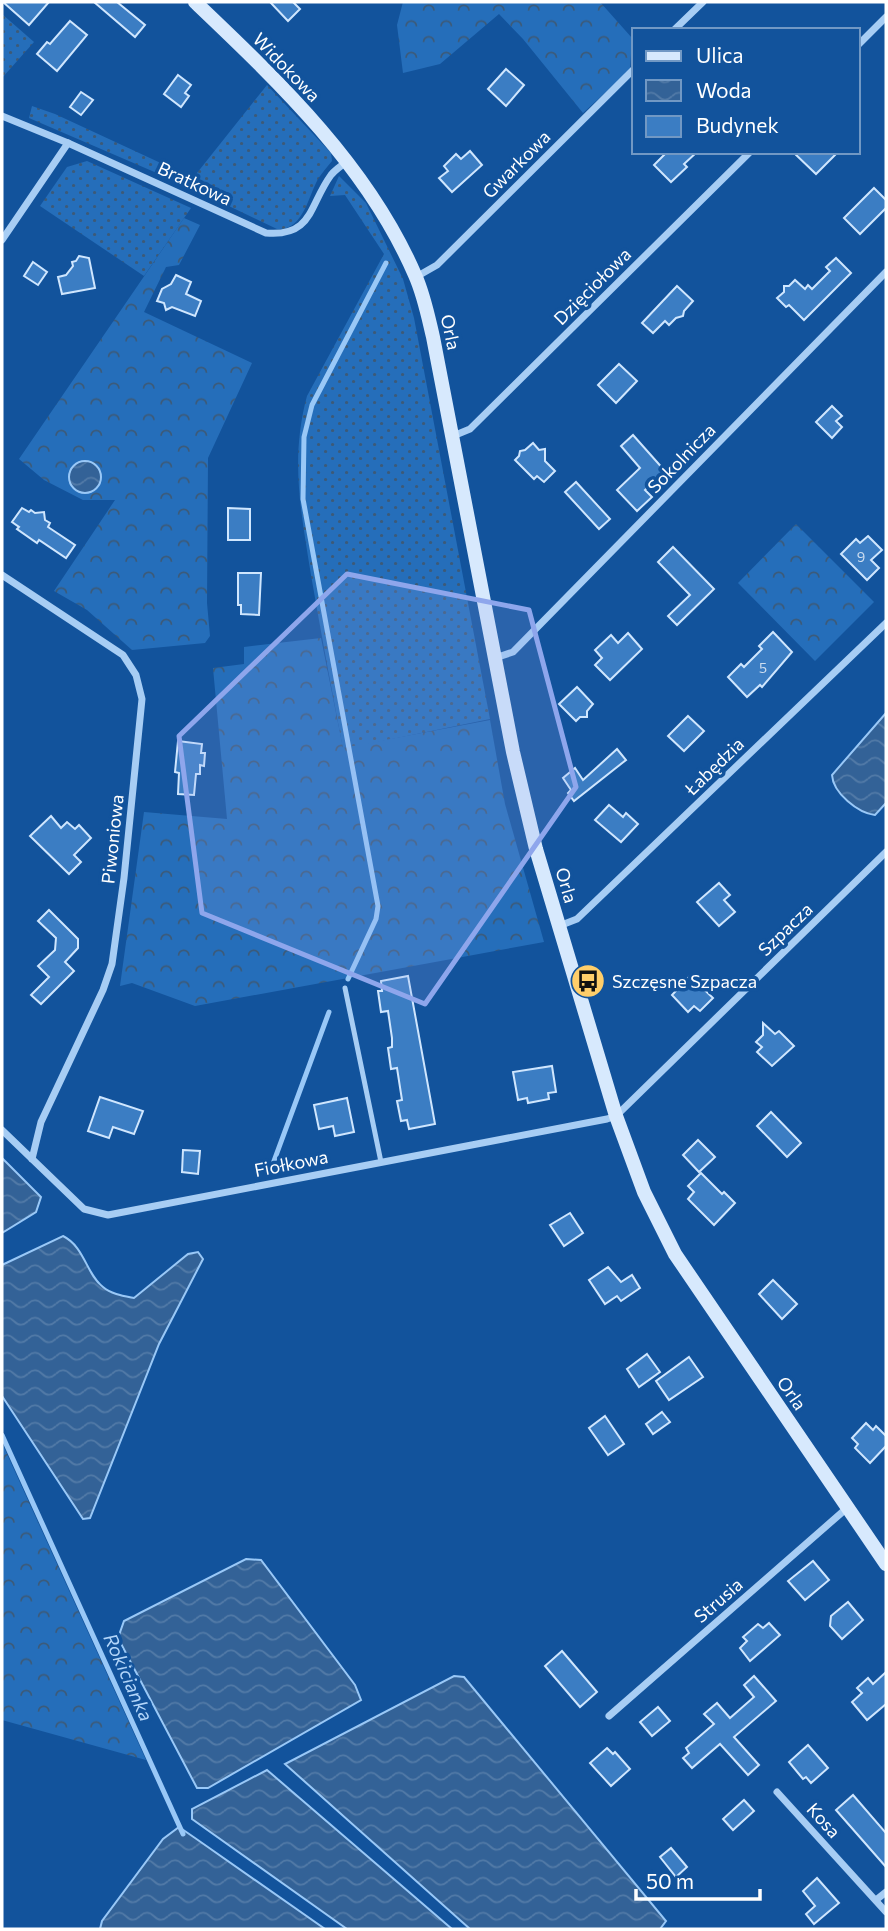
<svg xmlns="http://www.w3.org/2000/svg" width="888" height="1931" font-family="Commissioner,sans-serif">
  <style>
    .grass { fill: url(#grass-dots) }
    .forest { fill: url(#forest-crowns) }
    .water { fill: url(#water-waves); stroke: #99c8f7; stroke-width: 2 }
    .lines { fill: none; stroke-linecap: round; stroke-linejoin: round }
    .stream { stroke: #99c8f7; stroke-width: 5 }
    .building { fill: #3b7dc3; stroke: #cfe6fe; stroke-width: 2 }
    .lane { stroke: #a7cdf4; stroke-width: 5 }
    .street { stroke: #a7cdf4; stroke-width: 7 }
    .secondary { stroke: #d7e9fd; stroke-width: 14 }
    .marked { fill: #8ea6ec; fill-opacity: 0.2; stroke: #8ea6ec; stroke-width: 5; stroke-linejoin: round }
    .labels { text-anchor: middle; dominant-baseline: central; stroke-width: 7; stroke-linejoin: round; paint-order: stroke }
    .number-label { font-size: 14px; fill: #cedef0 }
    .street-label { font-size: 18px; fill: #fff; stroke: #12539c }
    .poi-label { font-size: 18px; fill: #fff; stroke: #12539c; text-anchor: start }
    .water-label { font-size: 19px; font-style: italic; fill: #b3d6fa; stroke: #12539c }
  </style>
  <defs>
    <pattern id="grass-dots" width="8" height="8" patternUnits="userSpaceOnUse" patternTransform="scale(1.75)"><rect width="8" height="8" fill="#256eba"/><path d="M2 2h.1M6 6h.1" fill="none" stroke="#3c5a78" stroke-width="1.8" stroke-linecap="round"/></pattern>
    <pattern id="forest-crowns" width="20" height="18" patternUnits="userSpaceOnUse" patternTransform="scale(1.75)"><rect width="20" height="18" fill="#256eba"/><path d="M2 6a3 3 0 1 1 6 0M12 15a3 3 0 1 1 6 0" fill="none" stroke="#3c5a78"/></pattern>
    <pattern id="water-waves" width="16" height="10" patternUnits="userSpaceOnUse" patternTransform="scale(1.75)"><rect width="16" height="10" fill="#336297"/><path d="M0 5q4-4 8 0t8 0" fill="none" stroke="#527aa7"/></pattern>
  </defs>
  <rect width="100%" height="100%" fill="#12539c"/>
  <g class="grass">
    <path d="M2,14l32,28 -32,36z"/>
    <path d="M267,85l64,68 1,8c-5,6 -10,12 -14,18 -10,18 -15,52 -41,50l-90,-43 -158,-68 3,-12 23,8 138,64z"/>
    <path d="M87,161l104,47 -47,68 -104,-70 27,-39z"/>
    <path d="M339,176l27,27 37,76 11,39 76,401 -147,30c-11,-58 -22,-116 -32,-174 -10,-63 -21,-116 -4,-179l77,-142 -39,-59 -15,1z"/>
  </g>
  <g class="forest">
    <path d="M403,2h197l32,36 -2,32 -47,43 -60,-74 -24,-25 -59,50 -37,9 -6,-48z"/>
    <path d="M184,218l16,7 -21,40 -13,2 -22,45 108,51 -44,95 -1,145 3,33 -5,7 -73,7 -45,-40 -33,-19 61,-91h-32l-39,-20 -25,-21z"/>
    <path d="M796,524l78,78 -59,59 -77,-78z"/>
    <path d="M321,638l22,110 147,-28 15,84 39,138 -349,64 -63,-23 -12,3 24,-174 83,7 -14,-151 31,-4v-17z"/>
    <path d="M2,1443l144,317 -144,-40z"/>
  </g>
  <g class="water">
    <circle cx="85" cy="477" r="16"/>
    <path d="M886,713v90l-11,12c-17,-2 -42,-22 -43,-40z"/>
    <path d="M2,1158l39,39 -5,15 -34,21z"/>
    <path d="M63,1236c22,11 23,38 40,51 8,7 21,9 31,11l54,-44 10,-2 5,7 -44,85 -69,174 -7,1 -81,-123v-131z"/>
    <path d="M246,1559l15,1 94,125 6,15 -153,88h-11l-79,-150 6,-17z"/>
    <path d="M454,1676l10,1 202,244 -6,8h-190l-185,-165z"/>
    <path d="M267,1770l185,159h-105l-155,-110v-10z"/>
    <path d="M179,1827l16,11 130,91h-225l2,-8 61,-82z"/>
  </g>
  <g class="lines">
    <g class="stream">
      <path d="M348,979l28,-60 2,-13 -75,-407 1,-62 8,-32 74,-142"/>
      <path d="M271,1169l58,-157"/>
      <path d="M2,1435l181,399"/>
    </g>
  </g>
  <g class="building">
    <path d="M3,2h46l-20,23z"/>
    <path d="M94,2h23l28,23 -10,12z"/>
    <path d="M270,2h23l7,7 -12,12z"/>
    <path d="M70,21l17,14 -30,36 -20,-17 10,-12 3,2z"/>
    <path d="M506,69l18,16 -18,21 -18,-17z"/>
    <path d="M178,75l13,10 -6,8 4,3 -8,11 -17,-13z"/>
    <path d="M81,92l12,8 -12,15 -11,-8z"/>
    <path d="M470,151l12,14 -30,27 -13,-14 9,-7 -4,-5 12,-12 5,5z"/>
    <path d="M667,152h30l-13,12 3,3 -16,15 -17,-17z"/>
    <path d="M793,152h45l-22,22z"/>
    <path d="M874,188l12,12v8l-26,26 -16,-16z"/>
    <path d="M79,256l10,2 6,30 -33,6 -4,-17 8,-2 7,-9 -1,-4 4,-1z"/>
    <path d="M836,258l15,15 -47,47 -15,-15 -3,2 -9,-9 7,-6v-6h5l6,-6 10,9 3,-4 4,4 18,-18 -4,-4z"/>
    <path d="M33,262l14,10 -9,13 -14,-9z"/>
    <path d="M176,275l15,7 -5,12 15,7 -6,15 -23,-9 -6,3 -2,-7 -7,-2 5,-12 9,-5z"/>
    <path d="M677,286l16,15 -9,10 -1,5 -7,2 -7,7 -4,-4 -12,12 -11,-10z"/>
    <path d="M619,364l18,17 -21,22 -18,-18z"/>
    <path d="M832,406l10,10 -6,5 6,6 -10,11 -16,-16z"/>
    <path d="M633,435l32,36 -20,19 7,7 -15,14 -20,-21 23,-22 -19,-22z"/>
    <path d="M533,443l6,7 6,-1v12l10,10 -11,11 -7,-6 -3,3 -19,-19 4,-4 1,-5 5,-1z"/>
    <path d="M576,482l34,37 -11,10 -34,-37z"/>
    <path d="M22,508l7,4 2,-2 4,3 9,-1 1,8 5,3 -2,4 27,18 -9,13 -27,-18 -2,3 -20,-14 2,-2 -7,-5z"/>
    <path d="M228,508l22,1v31h-22z"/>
    <path d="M868,536l14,14 -11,10 8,8 -12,12 -26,-26 15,-15 4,4z"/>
    <path d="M673,547l41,42 -37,36 -9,-9 22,-21 -32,-33z"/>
    <path d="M238,573h23l-2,42 -18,-1v-9h-3z"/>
    <path d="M773,632l19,20 -30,35 -2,-2 -13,12 -19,-20 13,-13 3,3 18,-18 -3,-3z"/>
    <path d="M628,633l14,16 -32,31 -15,-15 7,-7 -7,-8 16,-15 7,8z"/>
    <path d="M577,687l16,17 -6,7v6h-7l-4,4 -17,-17z"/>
    <path d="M688,716l16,15 -20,20 -16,-15z"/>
    <path d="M178,741l24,3 -1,9h4l-1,13 -4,-1v9h-4l-2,21 -16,-1 1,-21 -4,-1z"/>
    <path d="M617,749l9,11 -52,41 -6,-8 3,-3 -8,-12 12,-10 8,12z"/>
    <path d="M609,805l14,12 3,-4 12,11 -17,18 -26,-22z"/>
    <path d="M51,816l10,12 6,-6 8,7 4,-4 12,13 -17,17 7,7 -12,12 -39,-38z"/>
    <path d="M719,883l11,12 -6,5 11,12 -16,14 -22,-24z"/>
    <path d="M49,910l29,29v9l-13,14 9,9 -33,33 -10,-9 18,-18 -11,-11 17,-16 1,-12 -18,-17z"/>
    <path d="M408,976l27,148 -26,5 -2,-9 -6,1 -4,-20 5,-1 -5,-32 -6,1 -3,-21 4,-1v-9l-4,-27 -7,1 -3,-21h4l-1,-10z"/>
    <path d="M690,976l23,22 -13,13 -6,-5 -6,6 -16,-17z"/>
    <path d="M763,1023l12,11 4,-3 15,15 -22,20 -15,-14 5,-5 -6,-5 7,-7z"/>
    <path d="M552,1066l4,26 -8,1 1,6 -21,4 -1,-5 -9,2 -5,-28z"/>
    <path d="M100,1097l43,14 -9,23 -21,-7 -4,11 -21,-7z"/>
    <path d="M347,1098l7,34 -19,4 -2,-10 -14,3 -5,-24z"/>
    <path d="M771,1112l30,31 -14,14 -30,-31z"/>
    <path d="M698,1140l17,17 -16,15 -16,-17z"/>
    <path d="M183,1150l17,1 -2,23 -16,-2z"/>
    <path d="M701,1173l21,21 2,-2 11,11 -21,22 -26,-26 6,-7 -6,-6z"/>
    <path d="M570,1213l13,20 -19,13 -14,-21z"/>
    <path d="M608,1267l13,15 11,-7 8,13 -19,13 -4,-5 -12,8 -16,-24z"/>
    <path d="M773,1280l24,24 -15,15 -23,-25z"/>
    <path d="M647,1354l13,18 -21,15 -12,-18z"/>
    <path d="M689,1357l14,20 -34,23 -13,-19z"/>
    <path d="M662,1412l8,10 -17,12 -7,-10z"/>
    <path d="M605,1416l19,28 -16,11 -19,-27z"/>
    <path d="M866,1423l7,7 3,-4 10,10v10l-16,17 -15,-15 3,-4 -6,-6z"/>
    <path d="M813,1561l16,19 -24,20 -17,-19z"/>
    <path d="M848,1602l15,18 -21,19 -12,-13 1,-10z"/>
    <path d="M769,1623l11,12 -30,26 -10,-13 7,-7 -4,-4 15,-13 5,4z"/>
    <path d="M562,1651l35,41 -17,15 -35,-41z"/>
    <path d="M886,1672v32l-19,16 -15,-18 10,-9 -5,-5 11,-10 5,6z"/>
    <path d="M754,1676l22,25 -42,36 25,28 -11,10 -28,-31 -28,24 -9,-10 6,-5 -3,-5 28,-24 -10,-10 13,-11 13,15 24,-21 -10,-12z"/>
    <path d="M658,1707l12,14 -18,15 -12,-14z"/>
    <path d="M808,1745l20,23 -17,15 -5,-6 -3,2 -14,-17z"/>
    <path d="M607,1748l6,6 2,-2 15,17 -19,17 -21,-23z"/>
    <path d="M853,1795l33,38v34l-50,-57z"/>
    <path d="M744,1800l10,11 -21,19 -10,-11z"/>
    <path d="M671,1848l16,19 -11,10 -16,-20z"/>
    <path d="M817,1878l22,25 -25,21 -8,-10 9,-8 -12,-15z"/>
  </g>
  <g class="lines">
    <path class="lane" d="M345,988l36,174"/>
    <g class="street">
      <path d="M674,30l29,-28"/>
      <path d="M858,45l28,-28"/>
      <path d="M2,116l66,27 198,90c47,4 43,-28 65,-58 4,-5 11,-10 17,-14"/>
      <path d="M2,240l66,-97"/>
      <path d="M416,277l21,-12 197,-196"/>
      <path d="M453,436l17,-7 280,-277"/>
      <path d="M2,575l121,80 13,20 6,24 -18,179 -12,86 -9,26 -62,132 -9,37"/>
      <path d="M495,658l18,-6 373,-380"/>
      <path d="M559,926l18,-7 309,-296"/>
      <path d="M2,1130l82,79 24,6 499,-96 9,-3 270,-264"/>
      <path d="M609,1716l238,-208"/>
      <path d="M777,1792l109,120"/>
      <path d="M876,1900l10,-8"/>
    </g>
    <path class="secondary" d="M195,2c85,81 173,164 220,273 9,20 13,41 18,62l80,415 23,97 80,267 28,76 31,62 211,310"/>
  </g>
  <path class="marked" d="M347,574l182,36 47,177 -151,217 -223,-91 -23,-177z"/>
  <defs>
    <g id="bus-disc" transform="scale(1.75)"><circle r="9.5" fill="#ffce6a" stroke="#12539c"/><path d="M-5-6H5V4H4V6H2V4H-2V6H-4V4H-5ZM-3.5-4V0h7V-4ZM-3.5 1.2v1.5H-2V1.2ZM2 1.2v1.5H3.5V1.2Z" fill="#111"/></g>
  </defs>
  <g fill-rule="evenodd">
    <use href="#bus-disc" x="588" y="981"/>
  </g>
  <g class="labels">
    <g class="number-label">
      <text x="861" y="556">9</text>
      <text x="763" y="667">5</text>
    </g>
    <g class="street-label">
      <text transform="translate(287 67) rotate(46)">Widokowa</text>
      <text transform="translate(516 164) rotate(-45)">Gwarkowa</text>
      <text transform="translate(195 183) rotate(25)">Bratkowa</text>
      <text transform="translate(592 286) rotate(-45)">Dzięciołowa</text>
      <text transform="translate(451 332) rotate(78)">Orla</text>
      <text transform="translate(681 458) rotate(-46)">Sokolnicza</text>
      <text transform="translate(714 766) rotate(-44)">Łabędzia</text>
      <text transform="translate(112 839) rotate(-84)">Piwoniowa</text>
      <text transform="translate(567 885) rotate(74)">Orla</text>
      <text transform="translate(785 929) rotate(-44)">Szpacza</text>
      <text transform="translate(291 1163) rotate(-11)">Fiołkowa</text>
      <text transform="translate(792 1393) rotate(55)">Orla</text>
      <text transform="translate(718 1600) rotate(-41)">Strusia</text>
      <text transform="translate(824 1820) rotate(48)">Kosa</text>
    </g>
    <g class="poi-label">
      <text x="612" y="981">Szczęsne Szpacza</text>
    </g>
    <g class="water-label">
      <text transform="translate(129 1677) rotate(66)">Rokicianka</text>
    </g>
  </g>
  <rect width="888" height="1931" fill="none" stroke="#ffffff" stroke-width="7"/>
  <rect x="632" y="28" width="228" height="126" fill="#12539c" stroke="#7198c4" stroke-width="2"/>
  <rect x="646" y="51" width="35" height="10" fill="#d7e9fd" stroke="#7198c4" stroke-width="2"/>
  <text x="696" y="63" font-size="21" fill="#ffffff">Ulica</text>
  <rect x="646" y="80" width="35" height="21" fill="url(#water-waves)" stroke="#7198c4" stroke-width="2"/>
  <text x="696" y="98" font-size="21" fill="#ffffff">Woda</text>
  <rect x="646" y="116" width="35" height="21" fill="#3b7dc3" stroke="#7198c4" stroke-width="2"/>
  <text x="696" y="133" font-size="21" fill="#ffffff">Budynek</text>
  <path d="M636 1889v10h124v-10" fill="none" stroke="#ffffff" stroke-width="3.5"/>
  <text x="646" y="1889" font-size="21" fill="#ffffff" stroke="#12539c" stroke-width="5" paint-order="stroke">50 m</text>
</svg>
